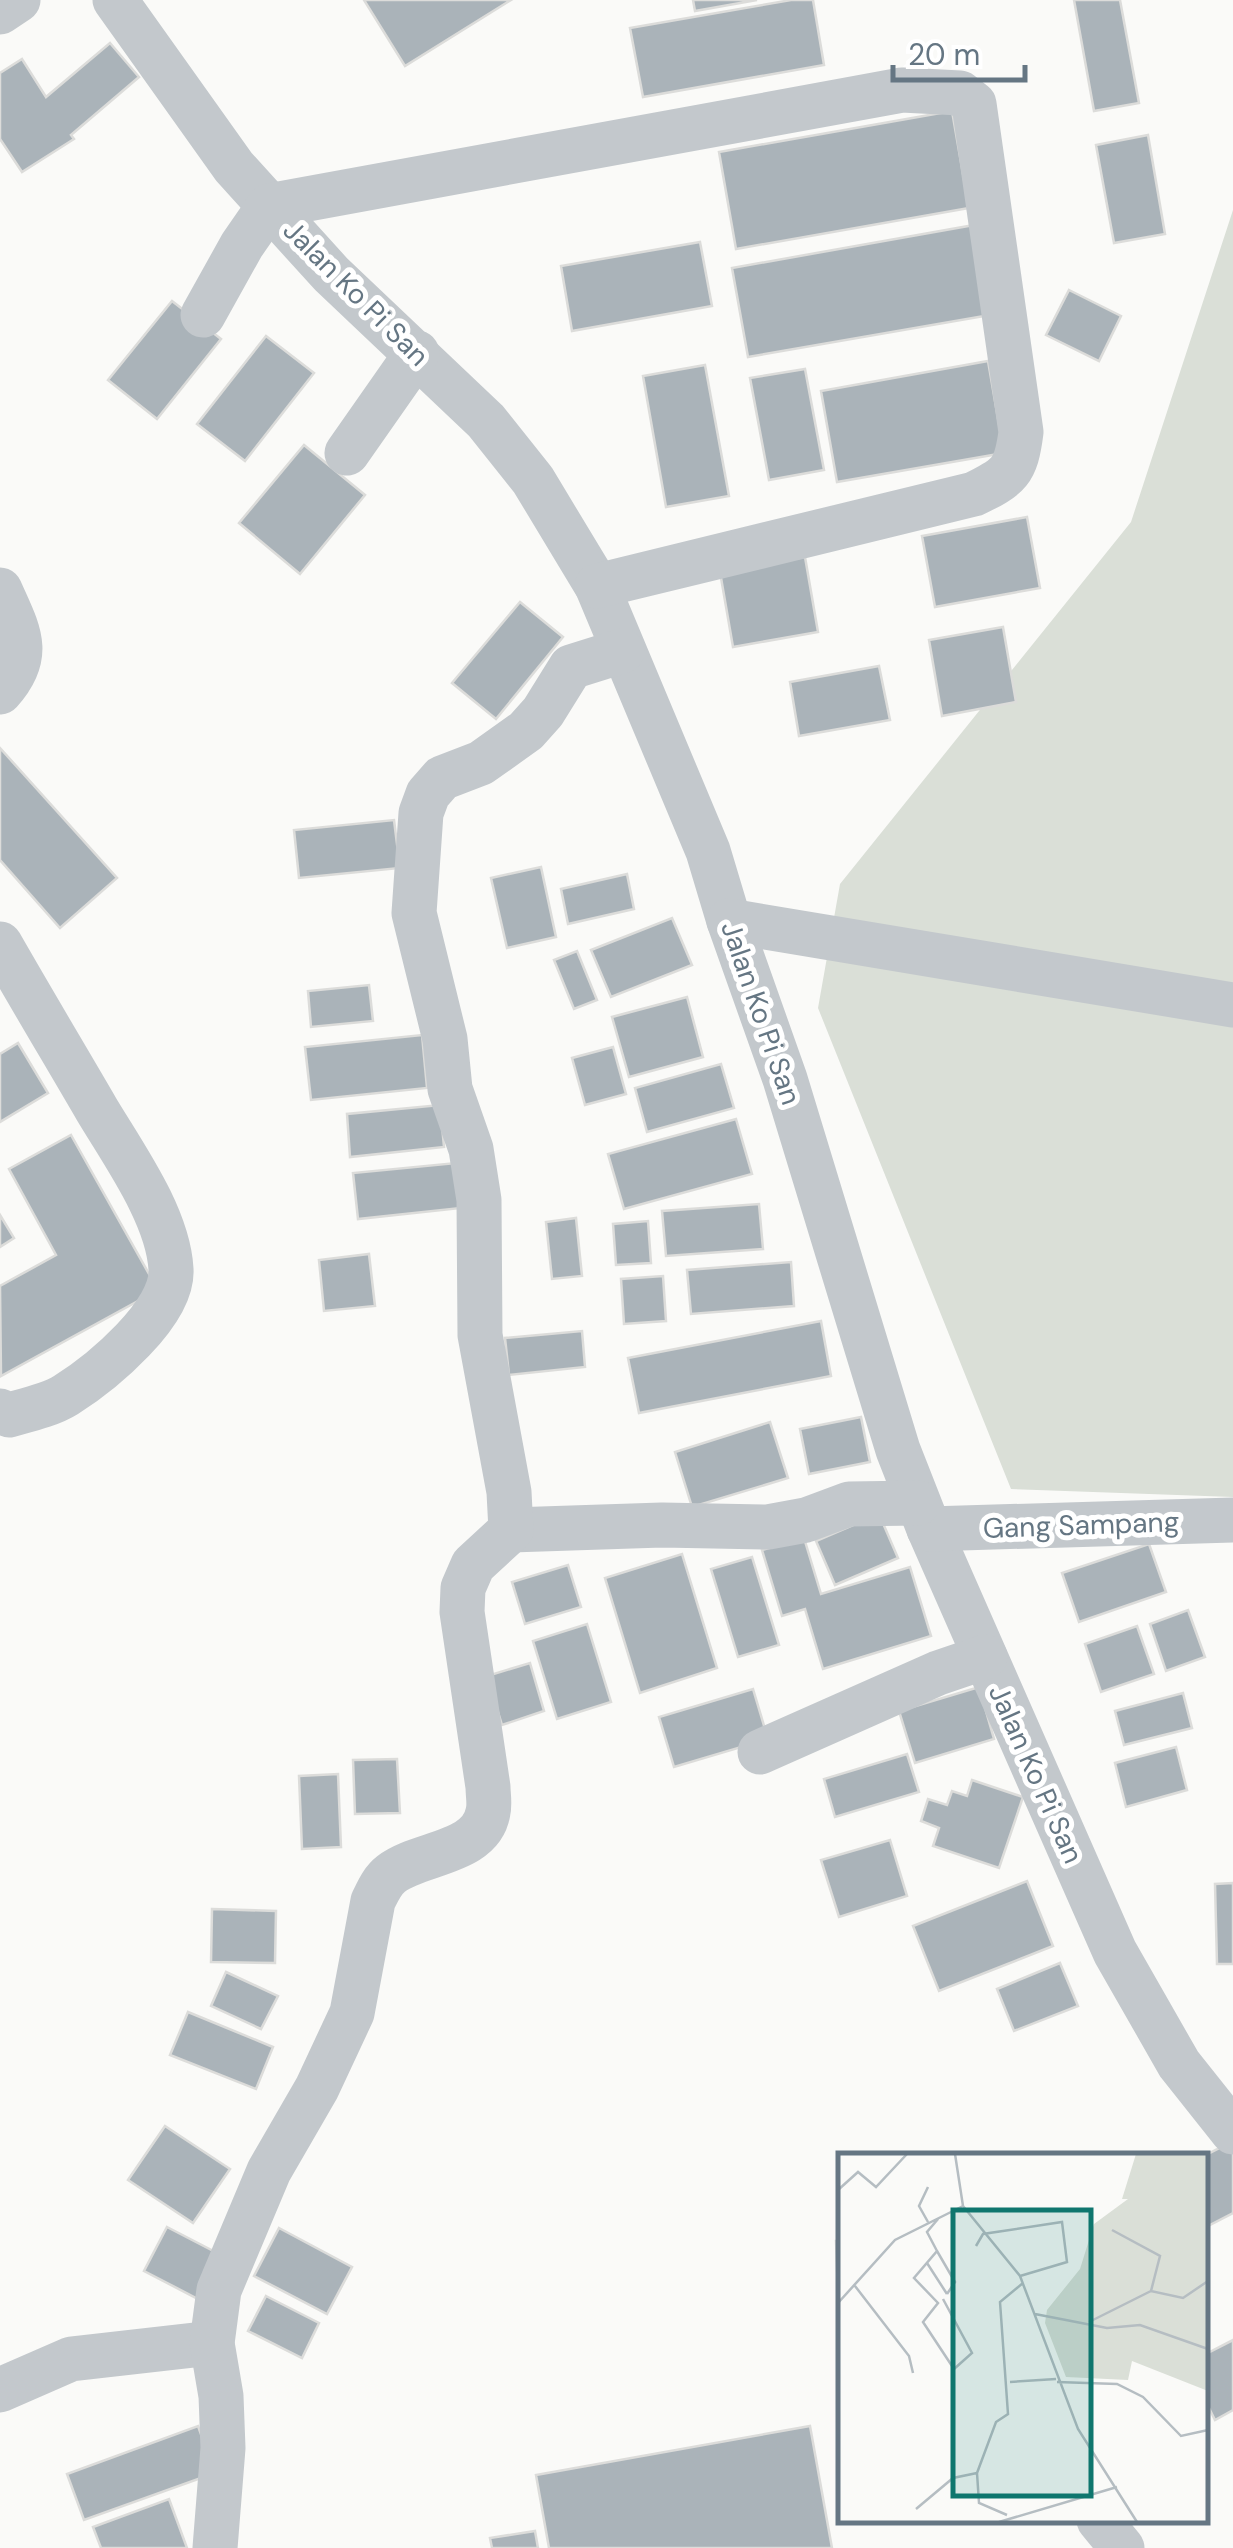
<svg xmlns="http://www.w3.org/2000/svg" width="1233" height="2548" font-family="'DM Sans',sans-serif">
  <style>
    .green { fill: #dadfd7 }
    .building { fill: #aab3b9; stroke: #dcdcda; stroke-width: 2.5 }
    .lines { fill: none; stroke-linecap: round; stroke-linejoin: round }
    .minor { stroke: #c3c8cc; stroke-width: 45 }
    .labels { text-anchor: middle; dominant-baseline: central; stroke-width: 10; stroke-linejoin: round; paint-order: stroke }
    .street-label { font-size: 28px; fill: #657683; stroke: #fff }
    .inset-road { fill: none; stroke: #b5bdc2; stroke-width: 2.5 }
    .view { fill: #0f766e; fill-opacity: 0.15; stroke: #0f766e; stroke-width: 5 }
    .inset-edge { fill: none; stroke: #657683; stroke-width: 5 }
  </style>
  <rect width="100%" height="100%" fill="#fafaf8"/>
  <path class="green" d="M1233,210v1287l-222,-8 -193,-481 22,-124 291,-362z"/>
  <g class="building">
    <path d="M364,0h147l-106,66z"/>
    <path d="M693,0h64l-62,11z"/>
    <path d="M791,0h22l11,65 -181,32 -13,-69z"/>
    <path d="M1074,0h46l19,103 -45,8z"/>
    <path d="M110,43l29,34 -68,58 3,4 -52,33 -22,-33v-66l22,-14 24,38z"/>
    <path d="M952,111l17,97 -233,41 -17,-97z"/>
    <path d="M1148,135l17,99 -51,9 -18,-98z"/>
    <path d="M974,225l16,90 -242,42 -16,-89z"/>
    <path d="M700,242l12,64 -140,25 -11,-65z"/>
    <path d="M1069,290l52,26 -22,45 -53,-26z"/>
    <path d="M172,301l49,38 -64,80 -49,-39z"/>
    <path d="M266,336l48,37 -69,88 -48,-37z"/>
    <path d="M988,361l16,92 -167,29 -16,-91z"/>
    <path d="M705,365l24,131 -63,11 -23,-131z"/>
    <path d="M805,369l19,101 -55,10 -19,-102z"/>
    <path d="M304,445l61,50 -65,79 -61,-51z"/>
    <path d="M1027,517l13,71 -105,19 -13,-71z"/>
    <path d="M805,557l13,75 -85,15 -13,-75z"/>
    <path d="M520,602l43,35 -67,82 -44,-36z"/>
    <path d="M1003,627l13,75 -74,14 -13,-76z"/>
    <path d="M879,666l11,54 -91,16 -9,-54z"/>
    <path d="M0,748l117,130 -57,50 -60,-68z"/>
    <path d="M394,820l6,48 -101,10 -5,-48z"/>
    <path d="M541,867l15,70 -49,11 -16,-70z"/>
    <path d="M627,874l7,35 -66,15 -7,-35z"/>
    <path d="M672,918l20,47 -81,32 -20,-47z"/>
    <path d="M577,951l20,49 -23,9 -20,-49z"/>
    <path d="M369,985l4,36 -62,6 -3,-36z"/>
    <path d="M687,997l16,60 -74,20 -17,-60z"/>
    <path d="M422,1035l5,53 -116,12 -6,-53z"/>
    <path d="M18,1043l30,50 -48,29v-68z"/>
    <path d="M613,1047l13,47 -41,11 -13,-47z"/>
    <path d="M721,1064l13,44 -87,24 -12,-44z"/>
    <path d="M440,1105l4,42 -94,10 -3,-43z"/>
    <path d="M736,1119l16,55 -128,35 -16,-55z"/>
    <path d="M71,1135l87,155 -157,86 -1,-90 56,-31 -47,-86z"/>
    <path d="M456,1163l5,45 -103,11 -5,-46z"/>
    <path d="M759,1204l4,45 -97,7 -4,-45z"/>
    <path d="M0,1215l14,23 -14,9z"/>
    <path d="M576,1218l6,58 -30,3 -6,-57z"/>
    <path d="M648,1221l3,42 -35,2 -3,-41z"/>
    <path d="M369,1254l6,52 -51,5 -5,-51z"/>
    <path d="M791,1262l3,44 -103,8 -4,-44z"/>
    <path d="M663,1276l3,45 -42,3 -3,-45z"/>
    <path d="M821,1321l10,55 -192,37 -11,-55z"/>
    <path d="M582,1331l3,36 -76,8 -4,-37z"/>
    <path d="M861,1417l9,45 -61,12 -9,-45z"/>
    <path d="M770,1422l18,56 -96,29 -17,-55z"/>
    <path d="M879,1514l19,44 -63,27 -19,-44z"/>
    <path d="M804,1538l17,56 89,-27 21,69 -108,33 -18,-60 -23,7 -20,-66z"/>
    <path d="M1149,1544l17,48 -87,30 -17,-49z"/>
    <path d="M682,1554l35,114 -77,25 -35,-115z"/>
    <path d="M752,1557l27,88 -41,12 -27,-88z"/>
    <path d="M568,1565l13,42 -56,17 -13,-42z"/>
    <path d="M1188,1610l17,47 -39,14 -16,-47z"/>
    <path d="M587,1624l24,78 -54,17 -24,-78z"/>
    <path d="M1137,1626l17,48 -53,18 -16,-48z"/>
    <path d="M530,1663l14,48 -42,14 -15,-49z"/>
    <path d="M979,1687l15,52 -79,24 -16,-52z"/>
    <path d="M753,1689l15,50 -94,28 -15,-50z"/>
    <path d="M1183,1693l9,35 -68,17 -9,-34z"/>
    <path d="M1176,1747l11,43 -61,17 -11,-44z"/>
    <path d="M907,1754l12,38 -84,25 -11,-38z"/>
    <path d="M397,1759l3,54 -45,1 -2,-54z"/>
    <path d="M338,1774l3,73 -39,2 -3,-73z"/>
    <path d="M972,1780l51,17 -24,71 -66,-22 6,-18 -18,-7 7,-22 19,6 5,-14 15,5z"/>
    <path d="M890,1840l17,56 -68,21 -18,-57z"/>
    <path d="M1027,1881l26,65 -114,45 -26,-65z"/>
    <path d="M1233,1883v81h-16l-2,-80z"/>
    <path d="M212,1909l64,2 -1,52 -64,-1z"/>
    <path d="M1060,1963l18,43 -64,25 -17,-42z"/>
    <path d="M226,1972l52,24 -17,33 -50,-23z"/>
    <path d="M188,2012l85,35 -17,42 -86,-34z"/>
    <path d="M165,2126l65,43 -37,54 -65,-43z"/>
    <path d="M1233,2141v72l-27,14 -2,-71z"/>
    <path d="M167,2227l54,28 -23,44 -54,-28z"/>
    <path d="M279,2228l73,39 -25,47 -73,-38z"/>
    <path d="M836,2241h4v51h-2z"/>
    <path d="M266,2296l53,27 -17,35 -54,-27z"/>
    <path d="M1233,2340v70l-18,10 -9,-18v-48z"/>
    <path d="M198,2426l17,47 -131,47 -17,-46z"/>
    <path d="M810,2426l22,122h-283l-13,-73z"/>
    <path d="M169,2499l18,49h-86l-8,-21z"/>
    <path d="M535,2531l3,17h-46l-2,-10z"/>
  </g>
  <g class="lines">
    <g class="minor">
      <path d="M115,0l119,167 97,107 155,147 47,59 64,106 111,265 21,70 56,158 113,371 31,79 186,423 64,112 54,68"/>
      <path d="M0,12l18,-12"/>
      <path d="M203,315l39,-70 27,-39 633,-116 58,3 14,11 47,328c-5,40 -12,45 -47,62l-377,92"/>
      <path d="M347,453l70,-100"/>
      <path d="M0,590c18,41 34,64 0,102"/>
      <path d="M729,921l504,84"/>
      <path d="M0,944c32,56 65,111 97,166 27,45 71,106 74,159 3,44 -70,104 -105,126 -16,10 -39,15 -57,20l-9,-4"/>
      <path d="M929,1529l304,-9"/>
      <path d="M511,1530l151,-5 106,2 38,-7 43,-16 69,-1"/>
      <path d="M760,1752l178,-79 47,-16"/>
      <path d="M0,2390l71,-31 141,-16"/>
      <path d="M1099,2520l23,28"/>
      <path d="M215,2548l8,-100 -2,-52 -9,-53 7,-53 50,-119 48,-83 35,-75 21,-112c5,-10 9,-20 18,-27 28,-22 90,-20 97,-62 2,-8 0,-17 0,-25l-26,-175 1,-24 10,-23 38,-35 -2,-38 -29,-157 -1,-135 -8,-51 -21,-60 -5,-50 -31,-126 7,-100 7,-19 14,-16 39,-15 45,-32 17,-19 28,-45 51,-16"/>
    </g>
  </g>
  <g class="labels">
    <g class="street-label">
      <text transform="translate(356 293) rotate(45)">Jalan Ko Pi San</text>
      <text transform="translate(761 1013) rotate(71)">Jalan Ko Pi San</text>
      <text transform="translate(1081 1525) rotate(-2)">Gang Sampang</text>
      <text transform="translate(1036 1774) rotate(66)">Jalan Ko Pi San</text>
    </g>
  </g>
  <g transform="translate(838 2153)">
    <rect width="370" height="370" fill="#fafaf8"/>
    <path d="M298,1h72v237l-76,-30 -4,19 -62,-3 -21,-54 2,-13 33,-41 14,-45 34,-25h-6z" fill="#dadfd7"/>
    <path class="inset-road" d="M117,1l8,52 57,70 58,153 59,93M0,37l20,-18 18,15 31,-33M100,66l-11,13 10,19 -23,27 24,25 -15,19 31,47 18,-16 -29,-54M90,69l-9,-16 9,-19M274,77l48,26 -9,35M138,93l7,-12 79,-12 5,40 -47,14M99,98l18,31 -8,12M89,110l20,31M17,133l54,70 4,17M0,150l57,-63 68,-34M197,161l72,14 33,-3 68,24M251,169l62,-31 32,7 25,-17M172,229l46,-3M219,229l60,2 26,13 38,39 27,-6M78,356l37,-31 24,-5M169,362l-28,-12 -2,-30 19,-51 12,-8 -8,-112 23,-19M161,369l118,-35"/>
    <path class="view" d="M115,57h138v286h-138z"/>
    <rect width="370" height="370" class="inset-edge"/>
  </g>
  <path d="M893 65v15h132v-15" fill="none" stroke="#657683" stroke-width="5"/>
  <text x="908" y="65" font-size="30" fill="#657683" stroke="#ffffff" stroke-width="8" paint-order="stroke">20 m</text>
</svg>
